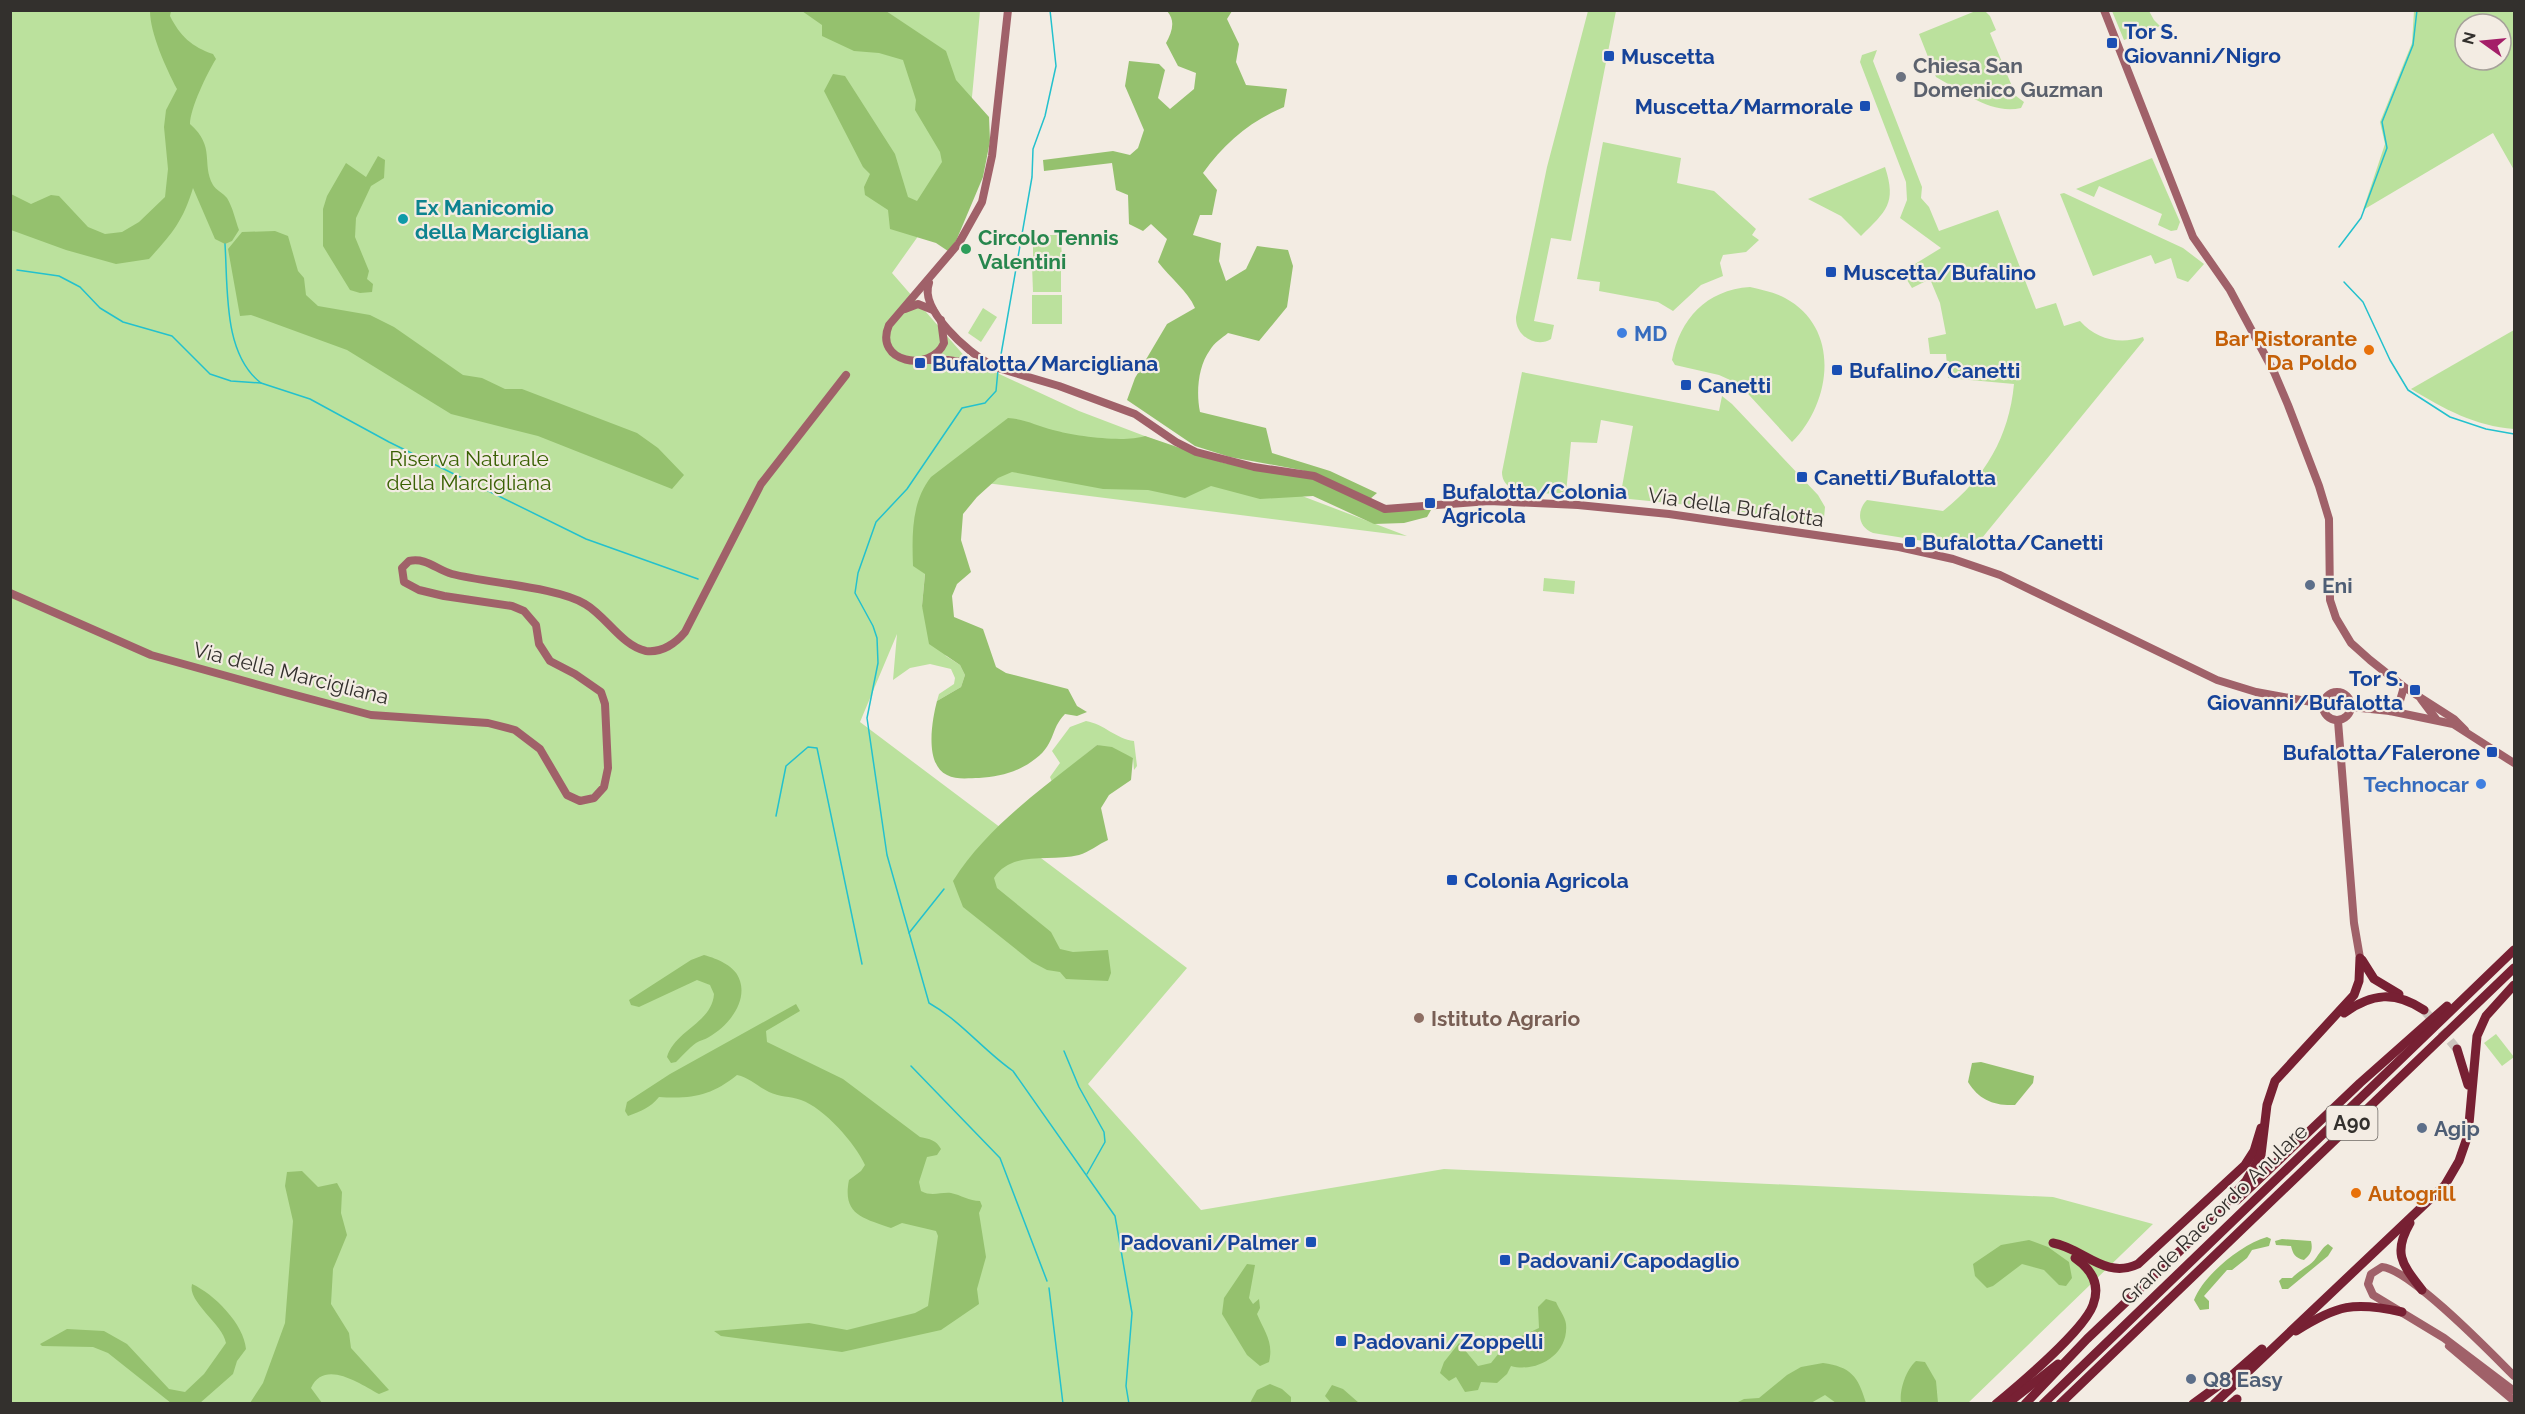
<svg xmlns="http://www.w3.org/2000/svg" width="2525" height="1414" font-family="Raleway,sans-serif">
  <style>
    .green { fill: #bbe19d; fill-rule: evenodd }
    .forest { fill: #95c16e }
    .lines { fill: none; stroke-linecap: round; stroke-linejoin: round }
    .stream { stroke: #23c1cd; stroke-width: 1.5 }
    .highway-tunnel { stroke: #cdc6bf; stroke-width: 9; stroke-dasharray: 9 4.5; stroke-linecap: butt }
    .secondary { stroke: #a06169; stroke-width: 8 }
    .highway { stroke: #772033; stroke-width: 9 }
    .transit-dot { fill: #1a4fb4; stroke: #f3ece3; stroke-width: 2 }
    .worship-dot { fill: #6b7280; stroke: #f3ece3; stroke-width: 2 }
    .culture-dot { fill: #0f9aa8; stroke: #f3ece3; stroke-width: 2 }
    .leisure-dot { fill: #2e9e5b; stroke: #f3ece3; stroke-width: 2 }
    .shop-dot { fill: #3f7fe0; stroke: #f3ece3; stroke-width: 2 }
    .food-dot { fill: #e8710a; stroke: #f3ece3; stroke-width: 2 }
    .service-dot { fill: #5c6f8a; stroke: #f3ece3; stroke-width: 2 }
    .education-dot { fill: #8d6e63; stroke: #f3ece3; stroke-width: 2 }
    .labels { text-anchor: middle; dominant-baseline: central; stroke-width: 4.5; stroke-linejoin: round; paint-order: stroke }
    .shield { fill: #f3ece3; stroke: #6d6864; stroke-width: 1.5 }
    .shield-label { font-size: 20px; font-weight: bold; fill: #33302d }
    .transit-label { font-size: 21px; font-weight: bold; fill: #164399; stroke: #f3ece3; text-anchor: start }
    .worship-label { font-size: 21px; font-weight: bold; fill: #5b616d; stroke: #f3ece3; text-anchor: start }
    .culture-label { font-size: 21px; font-weight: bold; fill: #0d838f; stroke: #f3ece3; text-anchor: start }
    .leisure-label { font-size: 21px; font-weight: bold; fill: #27864d; stroke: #f3ece3; text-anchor: start }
    .shop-label { font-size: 21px; font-weight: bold; fill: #366cbe; stroke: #f3ece3; text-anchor: start }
    .food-label { font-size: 21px; font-weight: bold; fill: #c56008; stroke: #f3ece3; text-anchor: end }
    .park-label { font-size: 21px; fill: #396003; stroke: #f3ece3 }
    .street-label { font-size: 21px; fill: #33302d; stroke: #f3ece3 }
    .service-label { font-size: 21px; font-weight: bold; fill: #4e5e75; stroke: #f3ece3; text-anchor: start }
    .education-label { font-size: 21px; font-weight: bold; fill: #785e54; stroke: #f3ece3; text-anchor: start }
  </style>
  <rect width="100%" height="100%" fill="#f3ece3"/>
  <g class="green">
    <path d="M1978,10l7,1 5,5 6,14 -6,3 26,63 8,6 -3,6c-30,7 -59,-17 -85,-31l-17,-43z"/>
    <path d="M10,11h970l-11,118 -26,72 -51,72 75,86 112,52 328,125 -429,-54 -53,91 -3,33 24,50 14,9 5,10 -4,12 -24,14 2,-7 15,-10 1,-6 -4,-9 -21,-5 -20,4 -17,12 4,-46 -37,88 327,246 -99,116 113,126 243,-41 609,28 100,27 -185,179h-1957z"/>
    <path d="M1588,11h28l-45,230 -20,-3 -17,83 20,4 -3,14c-14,9 -36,-2 -35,-22l31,-150z"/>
    <path d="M2112,11h37l5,9 6,6 -36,14z"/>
    <path d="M2414,11h100v159l-21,-37 -130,77 22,-66 -5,-22 32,-79zM2465,24h36v36h-36z"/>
    <path d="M1877,50l-4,11 49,126 -1,11 8,9 10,24 59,-21 38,99 20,-6 8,23 16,-5c16,18 39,24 63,16l1,3 -171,209 -100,-16c-15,-6 -17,-22 -6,-33l76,11c42,-33 66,-74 71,-127l-66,-6 -2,-24h-16l-2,-16 18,-4 -6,-31 -10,-24 -18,9 -10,-16 39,-24 -41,-30 7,-18 -1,-18 -46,-120 2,-7z"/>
    <path d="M1603,142l78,16 -4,25 37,8 42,38 -4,6 7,5 -13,12 -23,3 -3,8 3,13 -22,9 -28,26 -15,-9 -59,-11 1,-9 -23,-3z"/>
    <path d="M2152,158l28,64 -3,8 -6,1 -13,-6 4,-11 -63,-28 -5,11 -18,-8z"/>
    <path d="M1885,167c12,37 1,44 -24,69l-20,-20 -33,-17z"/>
    <path d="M2064,193l119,55 21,16 -16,18 -11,-4 -6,-20 -16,6 -4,-9 -58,21 -33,-82z"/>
    <path d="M1033,235h28l1,26h-29z"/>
    <path d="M1061,264v28h-28l-1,-27z"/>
    <path d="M1750,287c12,3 24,5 35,11 56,30 47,104 7,144l-53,-58 -20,-9 -44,-10 -3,-5c8,-41 34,-70 78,-73z"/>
    <rect x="1032" y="295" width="30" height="29"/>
    <path d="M983,308l14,9 -16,25 -13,-9z"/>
    <path d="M2514,330v99c-39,-3 -70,-20 -103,-40z"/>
    <path d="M1522,372l197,39 3,-15 10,8 86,91 7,12 -1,11 -7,6 -119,-18 -78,-8 13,-72 -32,-6 -4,23 -26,-1 -5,51c-19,0 -64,6 -64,-21z"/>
    <path d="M1544,578l31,3 -1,13 -31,-3z"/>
    <path d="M1086,721c18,3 30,18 48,20l3,25 -3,4 -1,-12 -36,-13 -45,37 -2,-5 10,-14 -8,-12 18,-24z"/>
    <path d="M2496,1034l18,23 -12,9 -18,-23z"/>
  </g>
  <g class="forest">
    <path d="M150,11h21l-1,5c10,20 22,31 43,38l3,5c-9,14 -26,50 -26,65 26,23 11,39 23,61 3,5 10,8 14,13 6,10 8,21 12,32l-7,11 -7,3 -10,-5 -22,-51c-10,33 -21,46 -44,71l-33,5 -50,-14 -55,-20v-36l20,10 20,-9 8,1 29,31 17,7 17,-2 17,-10 26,-25 3,-28 -4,-42 2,-17 11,-21c-11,-21 -27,-56 -27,-78z"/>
    <path d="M802,11h84l60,40 10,29 33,37 1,24 -7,36 -27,64 -8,10 -12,-8 -46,-14 -2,-19 -23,-15 -1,-8 6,-13 -7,-7 -39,-76 9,-17 12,2 50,78 13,43 9,4 25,-39 -2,-10 -25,-42 1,-10 -13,-40 -24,-7 -25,-2 -32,-15v-11z"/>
    <path d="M1167,11h65l-5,8 12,25 -3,18 10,23 41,4 -3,18c-35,15 -59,36 -81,66l14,17 -5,25h-12l-7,20 28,8 -2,18 7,20 20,-12 11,-23 31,4 5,16 -6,41 -28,34 -31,-8c-6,5 -14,10 -18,17 -12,16 -14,43 -10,62l66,16 6,25 58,18 47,22 -7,6 -46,-22 -23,-7 -71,-13 -35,-11 -68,-46 8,-22 32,-54 28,-16c-7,-17 -25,-30 -37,-46l9,-23 -16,-15 -8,7 -14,-7 -1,-29 -12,-5 -4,-27 -68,8 -1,-11 70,-9 17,4 8,-7 6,-18 -19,-44 4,-25 30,3 6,6 -7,28 12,11 24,-20 2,-16 -18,-7 -12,-23c6,-11 10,-22 1,-32z"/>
    <path d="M378,156l7,4 -1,18 -13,8 -15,32 -1,19 14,34 -2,8 6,5 -1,8 -12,1 -10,-3 -27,-44v-37l4,-13 19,-33 20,14z"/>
    <path d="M275,231l13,5 10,35 6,7 2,17 12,11 52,9 24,12 69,48 19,3 23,11h17l115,44 21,15 26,27 -12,14 -134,-53 -87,-22 -104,-64 -82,-30 -14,-5 -11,1 -12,-67 14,-17z"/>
    <path d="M1008,418c16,1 30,8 45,12 22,6 71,13 92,6l79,27 89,15 68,32h50l-4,7 -23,6 -30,1 -61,-28 -53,3 -49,-13 -26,12 -37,-8 -45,-1 -91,-17 -14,6 -21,19 -14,17 -2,26 10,32 -14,12 -5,12 2,21 29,12 13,38 10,6 62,16 9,17 10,6 -10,4 -12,-2c-16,16 -8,31 -34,48 -16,11 -33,15 -52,16 -10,0 -23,2 -32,-3 -23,-11 -15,-55 -10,-74l24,-14 4,-12 -5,-10 -31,-21 -7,-38 3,-32 -12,-8c-1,-30 -2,-64 18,-89z"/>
    <path d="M1097,745l15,2 21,11 -2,22 -22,15 -8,13 7,32c-9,4 -19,12 -29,15 -29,7 -67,-5 -85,23l3,10 54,44 9,17 13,3 35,-2 3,23 -3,8 -42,-2 -6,-7 -13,-2 -15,-8 -69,-55 -10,-26c35,-56 93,-95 144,-136z"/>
    <path d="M704,955c14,4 32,11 36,26 7,22 -12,45 -31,56 -4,3 -9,3 -13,6 -7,5 -14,13 -20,19l-5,1 -4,-6c8,-27 45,-34 47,-63l-4,-9 -13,-5 -58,27 -8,-2 -2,-5 62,-40z"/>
    <path d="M796,1004l4,7 -34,20 1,11 76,37 77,58c10,2 16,3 21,12l-4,6 -10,2 -8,25 2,9c11,6 19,1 30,2 10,2 18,8 29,8l2,5 -3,7 7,44 -9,32 2,15 -38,26 -99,22 -121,-16 -7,-5 95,-8 38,7 68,-17 13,-7 10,-70 -2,-5 -34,-8 -11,5c-28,-10 -49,-13 -42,-48l12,-9 4,-6c-10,-22 -41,-57 -64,-65 -11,-4 -22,-3 -32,-8 -12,-6 -19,-14 -32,-17 -26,21 -45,24 -78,22 -9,11 -18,14 -31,19l-3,-5 2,-9 43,-28z"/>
    <path d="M1981,1062l53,14 -1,7 -18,22c-21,1 -36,-5 -47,-23l4,-19z"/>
    <path d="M302,1171l16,16 19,-4 5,9 -1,21 6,22 -14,34 -2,35 18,29 2,15 38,42 -10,4c-20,-11 -55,-35 -68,-6l11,15h-72l13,-20 22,-60 8,-102 -8,-35 2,-14z"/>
    <path d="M2267,1237l4,2 -2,7 -17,4 -5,8 -15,12h-5l-23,26 5,5v8l-9,1 -6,-10c9,-24 46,-55 73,-63z"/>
    <path d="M2282,1239l29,2c2,9 0,13 -7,19 -9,-2 -11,-6 -13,-14l-15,-1 -1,-4z"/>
    <path d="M2029,1240l19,7 21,15 3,16 -6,8 -7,-1 -15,-15 -22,-6 -29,22 -6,2 -12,-12 -2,-12 28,-19z"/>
    <path d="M2328,1244l5,4 -5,8 -40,33h-6l-3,-8 3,-3h10c8,-9 20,-12 26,-23 4,-5 4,-7 10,-11z"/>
    <path d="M1247,1264l8,1 -6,33 4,6 6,-5 1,9 -3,6c7,17 17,28 12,48l-9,4 -13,-11 -25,-41 2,-16z"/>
    <path d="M192,1284c22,10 52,40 54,65l-9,12 -4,13 -33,29h-29l-63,-50 -15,-6 -51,-1 -2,-2 27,-15 37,2 23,13 42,45 16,3 19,-18 22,-31c-3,-19 -39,-41 -34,-59z"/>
    <path d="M1546,1299l10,3c3,7 9,15 10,22 3,31 -30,49 -55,42l-4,8 -10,9 -16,-1 -3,8 -13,2 -9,-15 -7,4 -9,-8 4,-11 15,-19 19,23 13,-3 16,-20 32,-15 -1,-21z"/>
    <path d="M1916,1361l9,1 11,19 2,22h-37c-2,-13 5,-33 15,-42z"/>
    <path d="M1823,1363c28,4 35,13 43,40h-30l-11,-8 -14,8h-75l8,-4 15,-1 28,-23 14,-8z"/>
    <path d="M1270,1384l12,5 9,8v6h-41l7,-13z"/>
    <path d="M1332,1385l11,4 16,14h-28l-6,-7z"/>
  </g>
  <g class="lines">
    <g class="stream">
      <path d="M225,244c3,45 -2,110 36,139"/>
      <path d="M2339,247l22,-29 26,-70 -5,-26 31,-77 4,-35"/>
      <path d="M17,270l42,6 21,11 20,21 23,14 49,14 38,38 21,7 30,2 49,16 79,43 197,97 112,40"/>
      <path d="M2344,282l19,20 27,58 18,30 42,27 36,12 28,5"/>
      <path d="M999,366l33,-189 1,-28 12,-33 11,-50 -6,-56"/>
      <path d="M998,370l-2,21 -11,12 -23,5 -55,81 -31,33 -18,51 -3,20 18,33 4,12 1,25 -11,55 20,137 42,148c32,18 54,47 84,68l102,145 17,97 -6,73 3,18"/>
      <path d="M776,816l10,-50 22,-19 9,1 45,216"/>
      <path d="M909,933l35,-44"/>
      <path d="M1064,1051l15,36 25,45 1,10 -18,32"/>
      <path d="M911,1066l89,92 47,123"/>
      <path d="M1049,1288l14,116"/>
    </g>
    <path class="highway-tunnel" d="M2424,1010l33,39"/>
    <g class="secondary">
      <path d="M2104,10l89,227 37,53 44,82 14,33 31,81 10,33 1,81 6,18 15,25 19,17 34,27 50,32 11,11"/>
      <path d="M929,283c-10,26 39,70 61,81"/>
      <path d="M905,309l13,-5 15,6"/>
      <path d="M941,320l3,23c-13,30 -71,20 -55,-18l70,-82 23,-41 10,-46 16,-146"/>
      <path d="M921,360h27l50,8 61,18 76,28 41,28 20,10 58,15 60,9 71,33 104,-8 89,4 91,9 230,33 54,12 47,16 217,105 39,12 67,12"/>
      <path d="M10,593l141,62 137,38 83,22 117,8 27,7 25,19 27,46 13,6 14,-3 10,-11 4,-19 -3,-64 -4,-12 -26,-18 -25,-13 -11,-17 -3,-19 -12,-14 -12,-5 -68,-10 -25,-6 -15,-8 -2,-14 7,-7c17,-4 28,9 43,13 35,9 105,13 133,30 21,12 37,42 61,47 16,2 30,-8 39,-19l76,-148 85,-109"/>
      <circle cx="2337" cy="706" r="14"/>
      <path d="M2421,699l15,20"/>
      <path d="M2351,707l39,4 63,13 61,39"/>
      <path d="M2390,711l9,-7 5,-17"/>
      <path d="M2338,721l16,202 6,35"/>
      <path d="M2449,1346l65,55"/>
      <path d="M2514,1376c-23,-23 -104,-107 -132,-109l-11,7 -3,10 5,11 71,43 70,53"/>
    </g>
    <g class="highway">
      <path d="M2362,960l12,19 25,15"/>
      <path d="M2344,1013c28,-20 51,-22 80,-3"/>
      <path d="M2457,1049l11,36"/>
      <path d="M2237,1200l123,-117 87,-77"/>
      <path d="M2410,1223c-18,31 -7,42 12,67"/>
      <path d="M2053,1243c30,5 52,37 85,21l107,-99 9,-14 7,-23"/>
      <path d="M2296,1331c41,-26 58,-30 106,-19"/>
      <path d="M1996,1404c23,-19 88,-74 97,-99 8,-21 -2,-36 -18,-47"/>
      <path d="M2007,1404l51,-40"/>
      <path d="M2025,1404l62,-65 117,-111 42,-47 15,-26 6,-50 8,-24 79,-86 5,-14 1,-23"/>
      <path d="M2043,1404l471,-454"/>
      <path d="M2060,1404l454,-436"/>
      <path d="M2193,1404l37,-27 32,-28"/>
      <path d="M2214,1404l231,-219 14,-24 9,-26 9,-99 9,-20 28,-31"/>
      <path d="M2231,1404l6,-5"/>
    </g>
  </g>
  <g class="transit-dot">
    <rect x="2106" y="37" width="12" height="12" rx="3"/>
    <rect x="1603" y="50" width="12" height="12" rx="3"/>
    <rect x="1859" y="100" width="12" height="12" rx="3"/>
    <rect x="1825" y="266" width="12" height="12" rx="3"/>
    <rect x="914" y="357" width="12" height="12" rx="3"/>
    <rect x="1831" y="364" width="12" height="12" rx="3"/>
    <rect x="1680" y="379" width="12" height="12" rx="3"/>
    <rect x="1796" y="471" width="12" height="12" rx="3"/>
    <rect x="1424" y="497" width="12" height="12" rx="3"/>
    <rect x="1904" y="536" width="12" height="12" rx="3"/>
    <rect x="2409" y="684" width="12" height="12" rx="3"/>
    <rect x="2486" y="746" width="12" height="12" rx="3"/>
    <rect x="1446" y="874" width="12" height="12" rx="3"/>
    <rect x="1305" y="1236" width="12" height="12" rx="3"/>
    <rect x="1499" y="1254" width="12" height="12" rx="3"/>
    <rect x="1335" y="1335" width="12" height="12" rx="3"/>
  </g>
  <circle class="worship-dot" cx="1901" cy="77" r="6"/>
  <circle class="culture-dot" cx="403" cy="219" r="6"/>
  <circle class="leisure-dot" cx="966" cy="249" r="6"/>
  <g class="shop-dot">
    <circle cx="1622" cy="333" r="6"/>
    <circle cx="2481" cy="784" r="6"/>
  </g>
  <g class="food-dot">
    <circle cx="2369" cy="350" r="6"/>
    <circle cx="2356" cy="1193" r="6"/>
  </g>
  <g class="service-dot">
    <circle cx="2310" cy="585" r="6"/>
    <circle cx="2422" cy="1128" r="6"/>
    <circle cx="2191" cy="1379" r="6"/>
  </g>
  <circle class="education-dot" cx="1419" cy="1018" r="6"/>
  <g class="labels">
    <rect class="shield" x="2326.5" y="1106" width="51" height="34" rx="4.5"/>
    <g class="shield-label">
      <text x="2352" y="1123">A90</text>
    </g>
    <g class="transit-label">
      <text x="2124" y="31">Tor S.<tspan x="2124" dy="24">Giovanni/Nigro</tspan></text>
      <text x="1621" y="56">Muscetta</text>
      <text x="1853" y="106" text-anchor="end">Muscetta/Marmorale</text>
      <text x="1843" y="272">Muscetta/Bufalino</text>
      <text x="932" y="363">Bufalotta/Marcigliana</text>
      <text x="1849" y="370">Bufalino/Canetti</text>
      <text x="1698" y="385">Canetti</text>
      <text x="1814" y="477">Canetti/Bufalotta</text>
      <text x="1442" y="491">Bufalotta/Colonia<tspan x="1442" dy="24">Agricola</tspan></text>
      <text x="1922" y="542">Bufalotta/Canetti</text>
      <text x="2403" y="678" text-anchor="end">Tor S.<tspan x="2403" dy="24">Giovanni/Bufalotta</tspan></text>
      <text x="2480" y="752" text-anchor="end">Bufalotta/Falerone</text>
      <text x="1464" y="880">Colonia Agricola</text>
      <text x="1299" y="1242" text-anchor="end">Padovani/Palmer</text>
      <text x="1517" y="1260">Padovani/Capodaglio</text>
      <text x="1353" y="1341">Padovani/Zoppelli</text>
    </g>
    <g class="worship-label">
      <text x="1913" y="65">Chiesa San<tspan x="1913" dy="24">Domenico Guzman</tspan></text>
    </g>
    <g class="culture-label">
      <text x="415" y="207">Ex Manicomio<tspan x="415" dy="24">della Marcigliana</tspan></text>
    </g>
    <g class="leisure-label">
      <text x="978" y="237">Circolo Tennis<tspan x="978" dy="24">Valentini</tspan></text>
    </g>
    <g class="shop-label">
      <text x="1634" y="333">MD</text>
      <text x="2469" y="784" text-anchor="end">Technocar</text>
    </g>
    <g class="food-label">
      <text x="2357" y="338">Bar Ristorante<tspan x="2357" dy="24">Da Poldo</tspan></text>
      <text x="2368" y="1193" text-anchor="start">Autogrill</text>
    </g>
    <g class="park-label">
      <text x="469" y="458">Riserva Naturale<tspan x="469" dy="24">della Marcigliana</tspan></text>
    </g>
    <g class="street-label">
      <text transform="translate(1736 507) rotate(8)">Via della Bufalotta</text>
      <text transform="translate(291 673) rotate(14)">Via della Marcigliana</text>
      <text transform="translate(2214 1214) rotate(-44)">Grande Raccordo Anulare</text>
    </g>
    <g class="service-label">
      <text x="2322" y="585">Eni</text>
      <text x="2434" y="1128">Agip</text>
      <text x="2203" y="1379">Q8 Easy</text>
    </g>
    <g class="education-label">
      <text x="1431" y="1018">Istituto Agrario</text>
    </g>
  </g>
  <rect width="2525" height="1414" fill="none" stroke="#33302d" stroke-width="24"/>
  <g transform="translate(2483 42) rotate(285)"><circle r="28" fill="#f3ece3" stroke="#a6a19a" stroke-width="1.5"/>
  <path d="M0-4.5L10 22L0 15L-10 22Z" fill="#a41e68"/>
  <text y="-9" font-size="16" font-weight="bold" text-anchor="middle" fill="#33302d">N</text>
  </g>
</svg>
